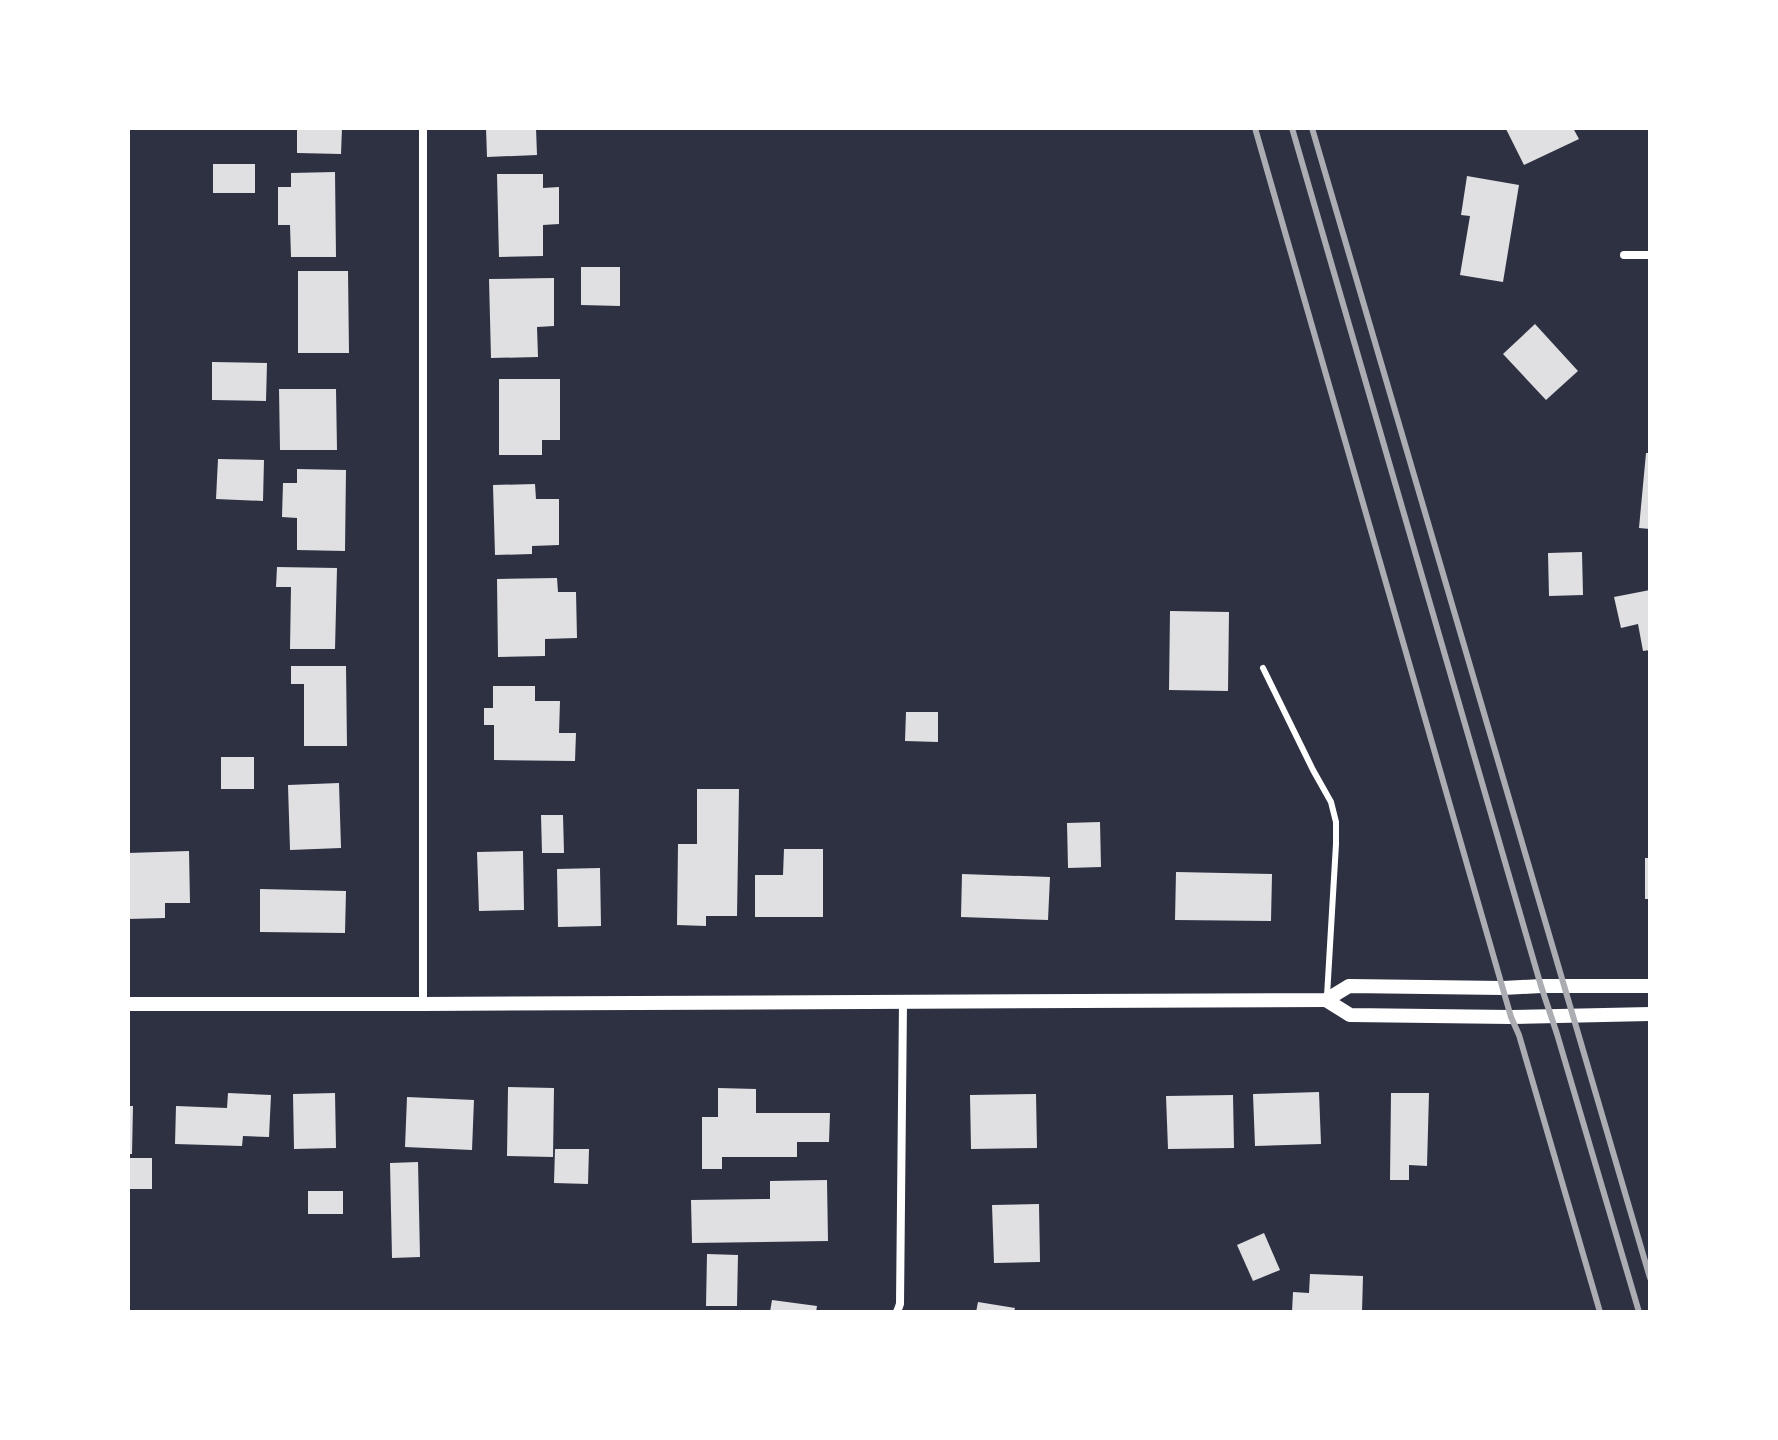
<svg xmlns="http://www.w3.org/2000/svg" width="1778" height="1440" font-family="Ubuntu,sans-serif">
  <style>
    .building { fill: #e0e0e3 }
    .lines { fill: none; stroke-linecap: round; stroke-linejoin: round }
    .service { stroke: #fff; stroke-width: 6 }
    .minor { stroke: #fff; stroke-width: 8 }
    .tertiary { stroke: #fff; stroke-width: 14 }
    .rail { stroke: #abadb3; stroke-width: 6 }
  </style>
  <rect width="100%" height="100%" fill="#2d3142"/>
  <g class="building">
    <path d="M297,128h45l-1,26 -44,-1z"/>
    <path d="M486,128h50l1,27 -50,2z"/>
    <path d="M1508,128h65l6,11 -55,26 -18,-36z"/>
    <rect x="213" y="164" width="42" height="29"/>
    <path d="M335,172l1,85h-45l-1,-32h-12v-38h13v-14z"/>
    <path d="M497,174h46v14l16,-1v37l-16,1v31l-44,1z"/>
    <path d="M1467,176l52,9 -16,97 -43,-7 10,-59 -9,-1z"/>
    <path d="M581,267h39v39l-39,-1z"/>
    <path d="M298,271h50l1,82h-51z"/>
    <path d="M554,278v48l-17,1 1,30 -47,1 -2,-79z"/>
    <path d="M1535,324l43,47 -32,29 -43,-46z"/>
    <path d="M212,362l55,1 -1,38 -54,-1z"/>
    <path d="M499,379h61v61h-18v15h-43z"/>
    <path d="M279,389h57l1,61h-57z"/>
    <path d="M1646,453h4v76l-11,-1z"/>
    <path d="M218,459l46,1 -1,41 -47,-2z"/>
    <path d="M297,469l49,1 -1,81 -48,-1v-32l-15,-1 1,-34h14z"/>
    <path d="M535,484l1,15h23v46l-27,1v8l-37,1 -2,-70z"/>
    <path d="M1582,552l1,43 -34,1 -1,-43z"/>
    <path d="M277,567l60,1 -2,81h-45l1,-62h-15z"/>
    <path d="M557,578l1,14h18l1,46 -32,1v17l-47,1 -1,-78z"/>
    <path d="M1650,590v60l-7,1 -5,-27 -17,4 -7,-31z"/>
    <path d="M1170,611l59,1 -1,79 -59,-1z"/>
    <path d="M291,666h55l1,80h-43v-62h-13z"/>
    <path d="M493,686h42v15h25l-1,32h17l-1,28 -81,-1v-35h-10v-17h9z"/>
    <path d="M906,712h32v30l-33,-1z"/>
    <rect x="221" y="757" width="33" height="32"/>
    <path d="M339,783l2,65 -51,2 -2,-65z"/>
    <path d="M697,789h42l-2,127h-31v10l-29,-1 1,-81h19z"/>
    <path d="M541,815h22l1,38h-22z"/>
    <path d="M1100,822l1,45 -33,1 -1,-45z"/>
    <path d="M784,849h39v68h-68v-42h28z"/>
    <path d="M189,851l1,52h-25v15l-37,1v-66z"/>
    <path d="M523,851l1,59 -45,1 -2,-59z"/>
    <rect x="1645" y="858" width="5" height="41"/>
    <path d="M600,868l1,58 -43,1 -1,-58z"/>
    <path d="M1176,872l96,2 -1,47 -96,-1z"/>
    <path d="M962,874l88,3 -2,43 -87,-3z"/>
    <path d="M260,889l86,2 -1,42 -85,-1z"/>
    <path d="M508,1087l46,1 -1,69 -46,-1z"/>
    <path d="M718,1088l38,1v24h74l-1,29h-32v15h-75v12h-20v-52h16z"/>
    <path d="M1319,1092l2,52 -66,2 -2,-52z"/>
    <path d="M228,1093l43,2 -2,42 -26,-1 -1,10 -67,-2 1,-38 51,2z"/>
    <path d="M335,1093l1,55 -42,1 -1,-55z"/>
    <path d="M1391,1093h38l-2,73 -18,-1v15h-19z"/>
    <path d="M1036,1094l1,54 -66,1 -1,-54z"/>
    <path d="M1233,1095l1,53 -66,1 -2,-53z"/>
    <path d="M407,1097l67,3 -2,50 -67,-3z"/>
    <path d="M128,1106h5l-1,48h-4z"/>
    <path d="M555,1149h34l-1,35 -34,-1z"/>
    <rect x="128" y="1158" width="24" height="31"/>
    <path d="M418,1162l2,95 -28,1 -2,-95z"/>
    <path d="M827,1180l1,61 -136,2 -1,-43 79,-1v-18z"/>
    <rect x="308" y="1191" width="35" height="23"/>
    <path d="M1039,1204l1,58 -46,1 -2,-58z"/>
    <path d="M1264,1233l16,37 -27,11 -16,-36z"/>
    <path d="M707,1254l31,1 -1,51h-31z"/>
    <path d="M1310,1274l53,2 -1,36h-70l1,-20 16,1z"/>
    <path d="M772,1300l45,6 -1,6h-46z"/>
    <path d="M978,1302l37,6 -1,4h-38z"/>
  </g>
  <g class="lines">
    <path class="service" d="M1263,668l50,102 18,32 5,20v22l-9,152"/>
    <g class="minor">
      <path d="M1624,255h26"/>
      <path d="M423,1004v-876"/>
      <path d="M897,1312l3,-8 3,-302"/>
    </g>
    <g class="tertiary">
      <path d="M1326,1000l24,15 161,2 139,-3"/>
      <path d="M128,1004h295l903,-4 23,-14 154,2 38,-2h109"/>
    </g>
    <g class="rail">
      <path d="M1255,128l256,889 8,18 81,277"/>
      <path d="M1292,128l249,858 16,48 82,278"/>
      <path d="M1312,128l338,1150"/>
    </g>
  </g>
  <rect width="1778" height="1440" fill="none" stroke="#ffffff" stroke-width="260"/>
</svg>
